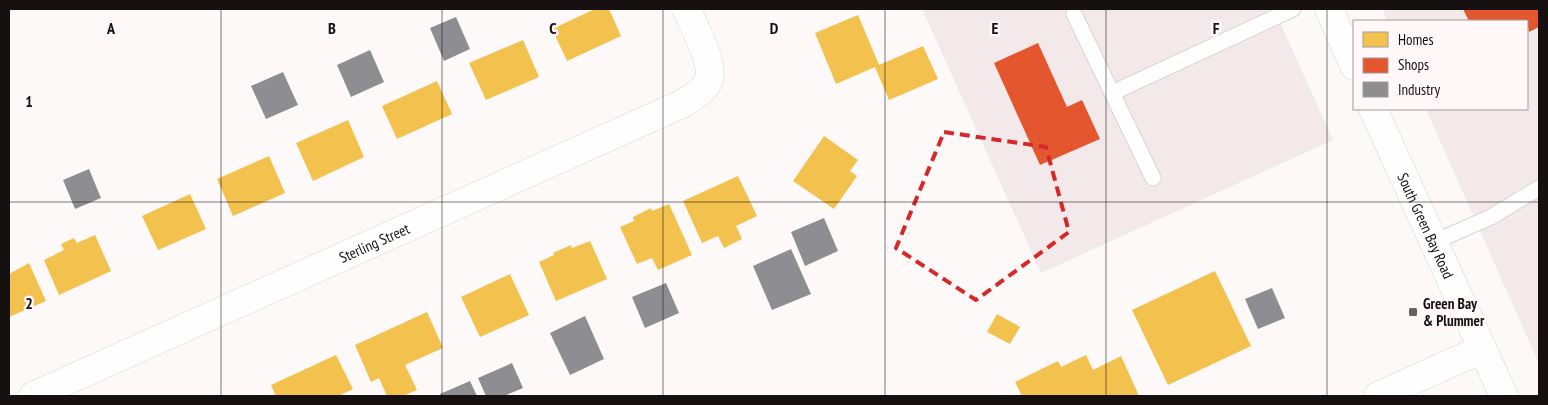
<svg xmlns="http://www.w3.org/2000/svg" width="1548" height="405" font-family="'PT Sans Narrow',sans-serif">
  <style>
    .built { fill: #f3e8ea }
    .homes { fill: #f2c14e }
    .shops { fill: #e4572e }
    .industry { fill: #8d8d92 }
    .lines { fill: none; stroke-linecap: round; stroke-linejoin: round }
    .lane-casing { stroke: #d9d4d4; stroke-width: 17 }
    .street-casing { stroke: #d9d4d4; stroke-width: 29 }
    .secondary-casing { stroke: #d9d4d4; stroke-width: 29 }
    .lane { stroke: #fffefe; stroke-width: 15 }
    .street { stroke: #fffefe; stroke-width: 28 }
    .secondary { stroke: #fffefe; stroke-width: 28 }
    .marked { fill: none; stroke: #d62828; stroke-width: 4; stroke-dasharray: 10 6; stroke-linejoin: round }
    .grid { fill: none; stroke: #161011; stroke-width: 1; stroke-opacity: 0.55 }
    .poi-dot { fill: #676262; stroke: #fff7f8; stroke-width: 2 }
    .labels { text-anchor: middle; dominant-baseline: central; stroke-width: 5; stroke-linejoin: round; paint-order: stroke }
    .street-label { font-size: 15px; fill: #161011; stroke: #fff7f8 }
    .poi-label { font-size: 15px; font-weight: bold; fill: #161011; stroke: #fff7f8; text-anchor: start }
    .grid-label { font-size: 16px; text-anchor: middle; font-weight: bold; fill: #161011; stroke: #fff7f8; stroke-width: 5; stroke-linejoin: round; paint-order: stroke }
  </style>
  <rect width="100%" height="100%" fill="#fdf9f9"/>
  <g class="built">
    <path d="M922,9h352l59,131 -292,133z"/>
    <path d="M1382,9h157v355l-113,-255h101v-88h-139z"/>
  </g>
  <g class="homes">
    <path d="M595,9h14l12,27 -54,25 -15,-32z"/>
    <path d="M858,15l21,50 44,-19 15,33 -49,21 -14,-33 -39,17 -21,-51z"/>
    <path d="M523,40l16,37 -53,23 -17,-37z"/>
    <path d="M437,81l15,33 -55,25 -15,-33z"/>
    <path d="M348,120l16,37 -51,24 -17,-38z"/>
    <path d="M824,136l34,24 -8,11 7,5 -23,33 -41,-28z"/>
    <path d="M269,156l16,37 -52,23 -16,-37z"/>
    <path d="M738,176l19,40 -21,10 6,13 -18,9 -6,-12 -16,7 -19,-42z"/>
    <path d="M190,194l16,35 -48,21 -16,-34z"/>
    <path d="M669,204l23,51 -34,15 -6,-12 -15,6 -17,-37 14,-6 -1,-4 18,-9 1,3z"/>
    <path d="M95,235l16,36 -52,24 -15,-35 20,-10 -3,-6 13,-6 3,5z"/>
    <path d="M590,241l17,38 -51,22 -17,-39 15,-7 -1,-2 18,-8 1,3z"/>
    <path d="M29,263l17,38 -37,16v-43z"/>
    <path d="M1215,271l36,75 -83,39 -36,-75z"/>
    <path d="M510,274l19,41 -49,22 -19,-40z"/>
    <path d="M427,312l16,36 -38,17 12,25 -14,6h-16l-8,-18 -8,4 -16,-37z"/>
    <path d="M997,314l23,13 -10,17 -23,-12z"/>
    <path d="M336,355l17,34 -15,7h-62l-5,-11z"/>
    <path d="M1086,355l7,15 28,-14 18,40h-117l-7,-14 43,-21 3,6z"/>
  </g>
  <g class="shops">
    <path d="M1463,9h76v18l-10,5 -2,-11h-58z"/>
    <path d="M1038,43l29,64 15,-7 18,39 -60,26 -46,-102z"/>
  </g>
  <g class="industry">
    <path d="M456,17l14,32 -26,12 -14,-33z"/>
    <path d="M370,50l14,32 -33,15 -14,-32z"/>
    <path d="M283,72l15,33 -32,14 -15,-33z"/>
    <path d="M89,169l12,29 -26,11 -12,-29z"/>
    <path d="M824,218l14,33 -33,15 -14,-34z"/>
    <path d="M791,249l20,45 -39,16 -19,-44z"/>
    <path d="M666,283l13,30 -34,15 -13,-31z"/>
    <path d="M1272,288l13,30 -27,11 -13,-30z"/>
    <path d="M585,316l19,43 -34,16 -20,-42z"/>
    <path d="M512,363l11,25 -19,8h-18l-8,-18z"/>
    <path d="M470,381l7,15h-36l-1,-2z"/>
  </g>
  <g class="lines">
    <g class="lane-casing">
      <g id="lane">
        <path d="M1074,14l38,79 181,-84"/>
        <path d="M1112,93l41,85"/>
        <path d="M1434,242l57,-25 48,-29"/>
      </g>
    </g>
    <g class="street-casing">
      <g id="street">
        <path id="s1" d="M33,396l651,-293c8,-6 22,-13 25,-24 5,-18 -16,-54 -23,-70"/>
        <path d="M1378,396l104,-47"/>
      </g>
    </g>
    <g class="secondary-casing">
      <g id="secondary">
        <path d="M1329,9l25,57"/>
        <path id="s2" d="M1373,109l131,287"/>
      </g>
    </g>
    <use href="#lane" class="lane"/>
    <use href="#street" class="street"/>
    <use href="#secondary" class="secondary"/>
  </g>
  <path class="marked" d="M944,132l102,15 23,85 -93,68 -80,-52z"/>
  <path class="grid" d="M221,9v387M442,9v387M663,9v387M885,9v387M1106,9v387M1327,9v387M9,202h1530"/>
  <rect class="poi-dot" x="1408" y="307" width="10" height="10" rx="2.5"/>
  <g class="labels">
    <g class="street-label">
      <text stroke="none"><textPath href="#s2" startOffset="128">South Green Bay Road</textPath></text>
      <text stroke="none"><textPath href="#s1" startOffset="374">Sterling Street</textPath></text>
    </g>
    <g class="poi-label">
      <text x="1423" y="303">Green Bay<tspan x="1423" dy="17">&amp; Plummer</tspan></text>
    </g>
  </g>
  <g class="grid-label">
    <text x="111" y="34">A</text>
    <text x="332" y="34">B</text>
    <text x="553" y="34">C</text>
    <text x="774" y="34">D</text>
    <text x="995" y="34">E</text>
    <text x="1216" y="34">F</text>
    <text x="29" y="107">1</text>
    <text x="29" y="309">2</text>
  </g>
  <rect width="1548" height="405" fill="none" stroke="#161011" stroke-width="20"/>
  <rect x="1353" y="20" width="175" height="90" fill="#fff7f8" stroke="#a29b9c"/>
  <rect x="1363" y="32" width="25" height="15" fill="#f2c14e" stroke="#a29b9c"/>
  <text x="1398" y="45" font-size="15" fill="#161011">Homes</text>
  <rect x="1363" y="58" width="25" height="15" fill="#e4572e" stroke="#a29b9c"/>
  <text x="1398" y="70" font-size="15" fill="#161011">Shops</text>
  <rect x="1363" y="82" width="25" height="15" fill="#8d8d92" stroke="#a29b9c"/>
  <text x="1398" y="95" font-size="15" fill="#161011">Industry</text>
</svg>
